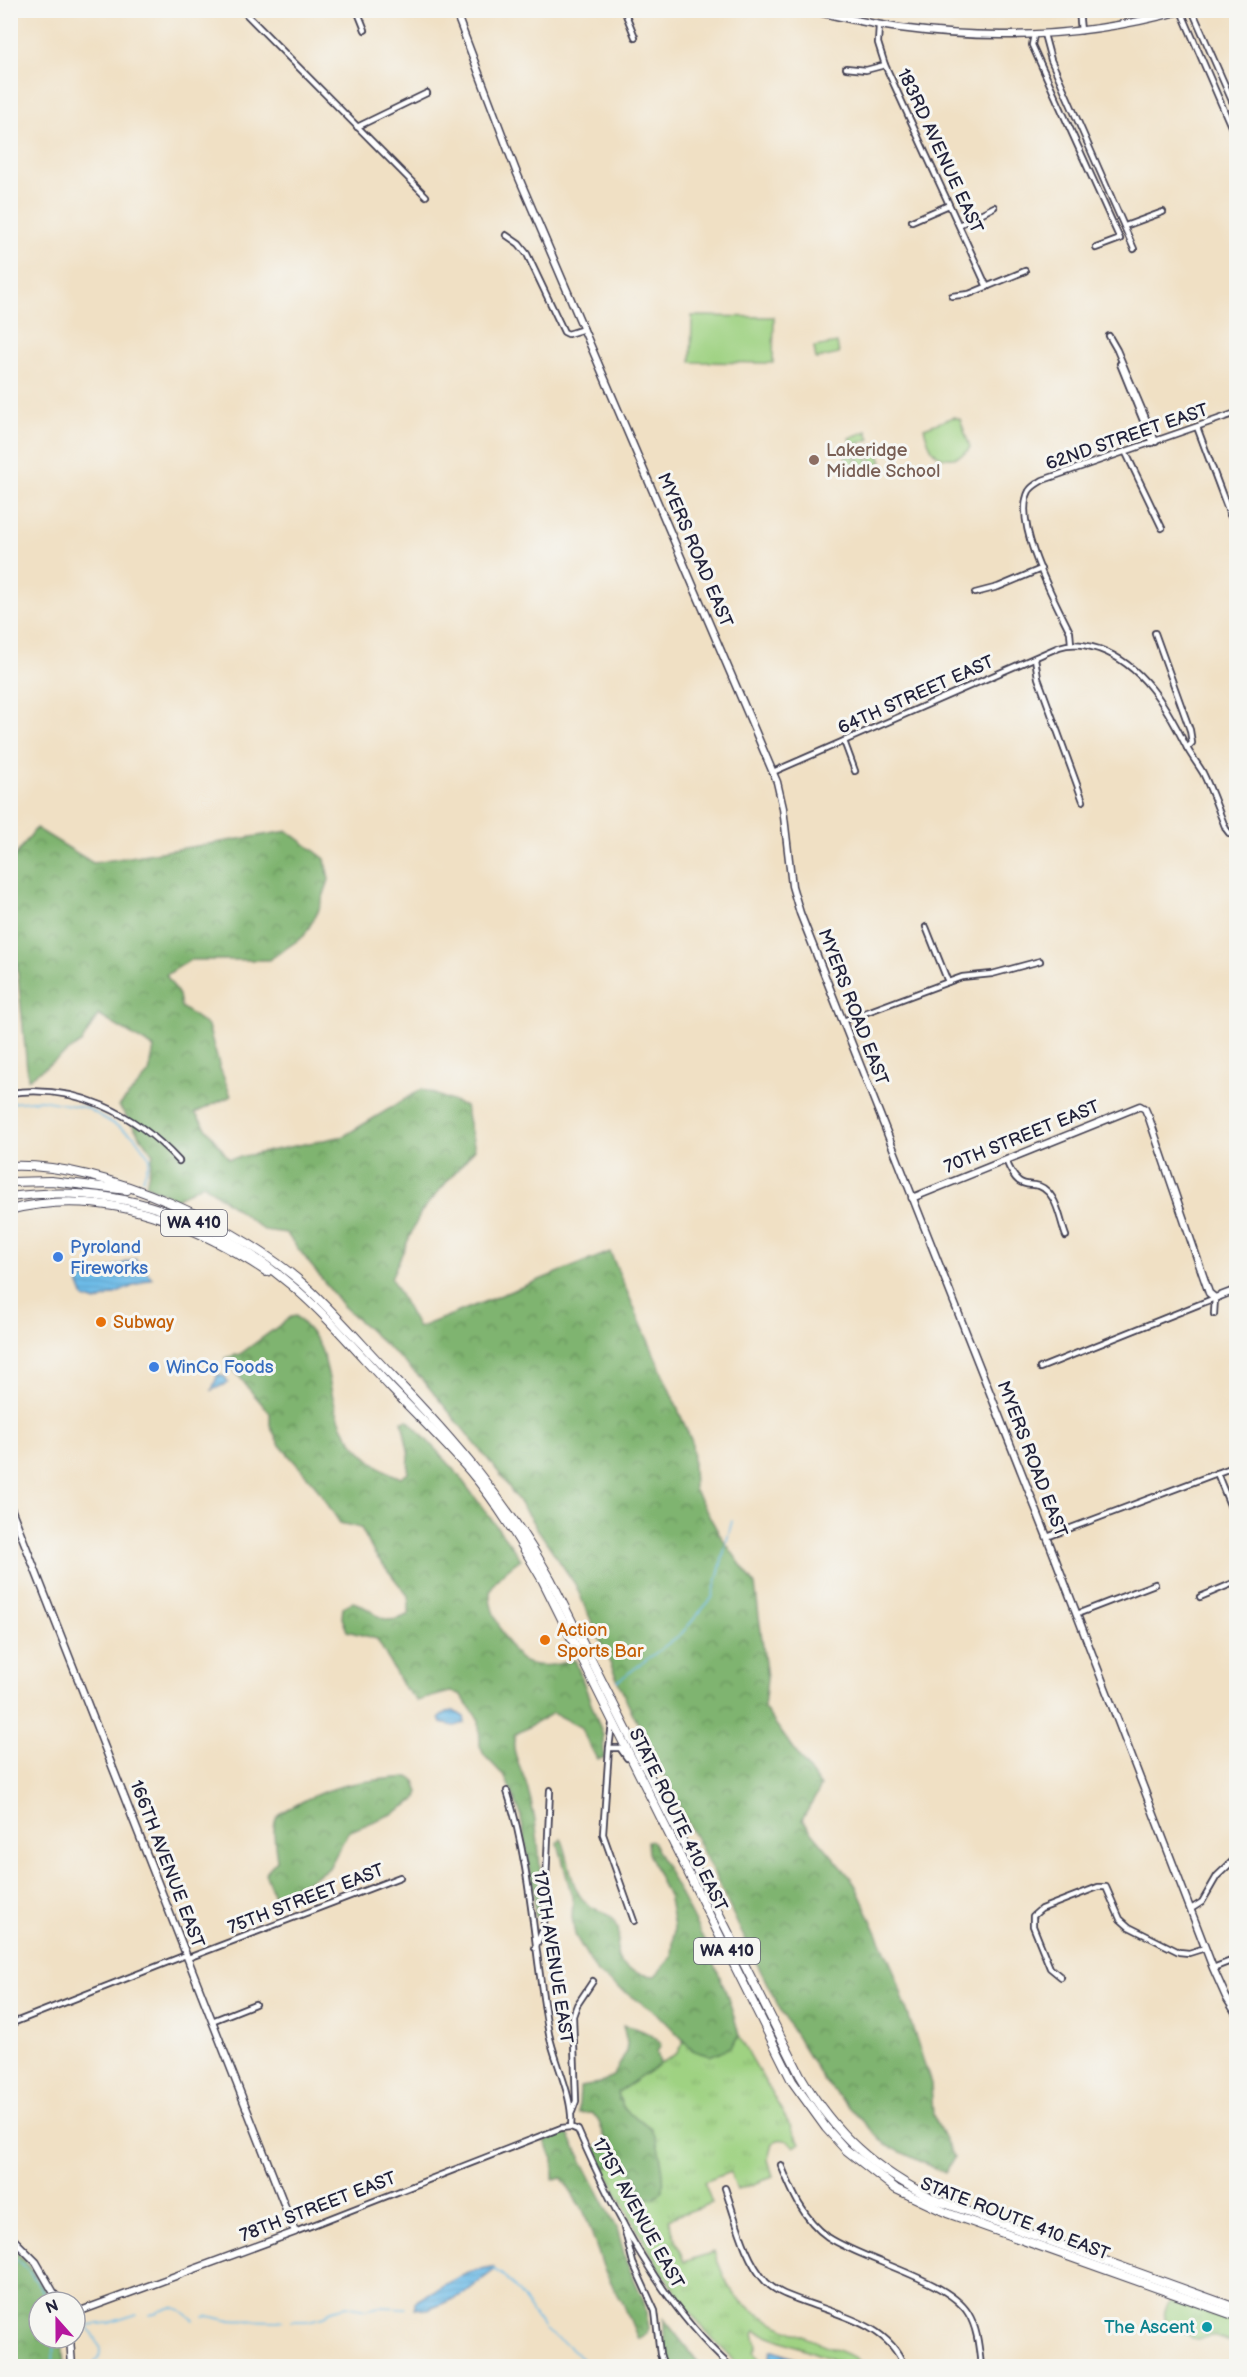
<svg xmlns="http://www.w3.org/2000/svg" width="1247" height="2377" font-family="'Balsamiq Sans',sans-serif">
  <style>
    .grass { fill: url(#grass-tufts); stroke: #607a5e; stroke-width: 1.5 }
    .forest { fill: url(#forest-crowns); stroke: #506b56; stroke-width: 1.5 }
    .pitch { fill: #9fd282; stroke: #607a5e; stroke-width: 1.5 }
    .water { fill: url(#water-rules); stroke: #486e91; stroke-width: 1.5 }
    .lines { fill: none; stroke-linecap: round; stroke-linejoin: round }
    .stream { stroke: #6dbbe7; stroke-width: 1.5 }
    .street-casing { stroke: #413e50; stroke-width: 8 }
    .secondary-casing { stroke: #413e50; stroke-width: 9 }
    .highway-casing { stroke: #413e50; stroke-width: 10 }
    .street { stroke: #fff; stroke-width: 4.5 }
    .secondary { stroke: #fff; stroke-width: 6 }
    .highway { stroke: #fff; stroke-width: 8 }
    .education-dot { fill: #8d6e63; stroke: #f6f6f2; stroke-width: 2 }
    .shop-dot { fill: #3f7fe0; stroke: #f6f6f2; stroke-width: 2 }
    .food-dot { fill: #e8710a; stroke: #f6f6f2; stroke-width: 2 }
    .culture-dot { fill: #0f9aa8; stroke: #f6f6f2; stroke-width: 2 }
    .labels { text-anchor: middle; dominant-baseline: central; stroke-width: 6; stroke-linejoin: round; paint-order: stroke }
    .shield { fill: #f6f6f2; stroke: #626272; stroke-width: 1.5 }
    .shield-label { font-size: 16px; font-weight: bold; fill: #22223b }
    .street-label { font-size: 18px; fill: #22223b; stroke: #f6f6f2 }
    .education-label { font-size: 18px; fill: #785e54; stroke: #f6f6f2; text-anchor: start }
    .shop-label { font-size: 18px; fill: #366cbe; stroke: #f6f6f2; text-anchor: start }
    .food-label { font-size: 18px; fill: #c56008; stroke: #f6f6f2; text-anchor: start }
    .culture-label { font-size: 18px; fill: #0d838f; stroke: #f6f6f2; text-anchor: end }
  </style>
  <defs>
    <pattern id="grass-tufts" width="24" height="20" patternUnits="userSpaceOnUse" patternTransform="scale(1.5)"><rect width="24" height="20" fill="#9fd282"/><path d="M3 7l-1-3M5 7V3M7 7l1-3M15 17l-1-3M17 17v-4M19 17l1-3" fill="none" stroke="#89b471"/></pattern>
    <pattern id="forest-crowns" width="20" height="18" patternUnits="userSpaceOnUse" patternTransform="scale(1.5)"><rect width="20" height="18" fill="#7fb470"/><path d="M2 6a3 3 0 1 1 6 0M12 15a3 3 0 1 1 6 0" fill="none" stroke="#68925d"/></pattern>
    <pattern id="water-rules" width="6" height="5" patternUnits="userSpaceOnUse" patternTransform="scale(1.5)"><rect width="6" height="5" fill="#6dbbe7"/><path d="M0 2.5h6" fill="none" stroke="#5ea0c7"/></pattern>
  </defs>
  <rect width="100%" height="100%" fill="#f6f6f2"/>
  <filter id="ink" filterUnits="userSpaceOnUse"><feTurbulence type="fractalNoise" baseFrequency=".0167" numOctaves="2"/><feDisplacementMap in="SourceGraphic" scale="12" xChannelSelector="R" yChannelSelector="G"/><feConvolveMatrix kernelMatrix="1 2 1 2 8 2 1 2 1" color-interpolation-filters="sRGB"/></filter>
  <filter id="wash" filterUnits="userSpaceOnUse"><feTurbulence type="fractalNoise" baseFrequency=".008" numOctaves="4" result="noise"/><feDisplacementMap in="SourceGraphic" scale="24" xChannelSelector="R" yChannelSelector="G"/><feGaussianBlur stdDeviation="1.35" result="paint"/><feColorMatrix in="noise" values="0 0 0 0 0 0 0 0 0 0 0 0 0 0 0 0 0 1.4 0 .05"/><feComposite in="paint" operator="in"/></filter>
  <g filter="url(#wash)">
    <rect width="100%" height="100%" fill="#f0e0c4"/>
    <g class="grass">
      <path d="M739,2036l61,107 -6,4c-6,-7 -14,-11 -22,-3l-4,15 5,18 -36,13 -7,-18 -26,10 8,21 -44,16 16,43 30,-10c6,15 12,33 23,45 24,26 86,46 119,61l7,8h-13l-94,-35 -2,3 3,11 -3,7 10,14h-24c-65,-59 -95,-122 -136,-198 27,-16 30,11 42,30l5,-70c-18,-12 -29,-14 -33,-36l59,-39 7,-12 10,10 37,-4z"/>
      <path d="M1172,2300l64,23v21l-24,-8 -15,3 -29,-14c-6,-10 -4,-18 4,-25z"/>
    </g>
    <g class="forest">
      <path d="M36,828l57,35 195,-32 37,28 4,21 -11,32 -14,24 -35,24h-79l-24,15 13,20 2,12 27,19 12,42 11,28 -36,17 34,46 115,-23 78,-47 43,17 10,43 -54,63 -30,66 27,50 192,-76 82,190 2,47 26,46 35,50 12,93 -3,30 57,79 -19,33 52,62 40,89 37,113 2,31 21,43 -9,15 -59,-28 -62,-64 -41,-66 -35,-69 -34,-72 -86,-170 -53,-120 -75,-110 -78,-95 -80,-74 -56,-72 -22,-3 -61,-46 -27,15 -30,-14 7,-31 -34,-48 30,-33 5,-25 -56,-33 -16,27 -54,37 -15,-155 -3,-61z"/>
      <path d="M296,1316c9,10 20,20 25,33 9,22 9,47 18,69 9,26 37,51 62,60l7,-5 1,-18 -7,-34 6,-1 45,48 68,91c-10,7 -29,22 -31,34 -2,15 21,63 35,69 16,7 34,2 50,-2l28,75 1,23 -7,1 -17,-32 -27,-14 -37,21c-8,14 7,37 11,52 12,41 16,91 11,133l-3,-2 -1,-26 -14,-79 -15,-35 -21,-22 -4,-9 -1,-26 -19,-26 -10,-2 -33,9 -15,-16 -25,-46 -30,-8 -5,-13 1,-11 10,-5c24,7 27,28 56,12v-17l-35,-44 -13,-25 -21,-5 -25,-38 -36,-41 -9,-19v-12l-21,-24 -24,-31 15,-4 51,-37z"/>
      <path d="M409,1777l6,4 4,11 -3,8 -22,13 -46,19 -19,36 -23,14 -32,14 -9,-23 12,-13c-1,-11 -5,-27 -2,-38 2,-9 13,-13 21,-17 35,-21 72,-25 113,-28z"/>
      <path d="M561,1838c10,20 7,48 25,65 10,9 27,9 32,25 2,7 -1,16 -1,23 -1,18 24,24 38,25l17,-19 2,-31 -5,-27 -21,-46 -1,-11 5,-1c31,59 73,130 87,195l-8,11 -21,9 -16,-5 -36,-37 -61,-41 -22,-38 -3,-18 1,-16 -15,-58z"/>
      <path d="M623,2025c13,2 30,9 38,19l-4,8 3,12 -42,28c4,24 14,20 30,34 11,9 17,50 15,64l-9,8h-8c-12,-19 -15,-46 -42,-30l-9,-20 11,-7 -8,-22 -6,-6 -13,1c-1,-6 1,-19 1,-27l19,-3 15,-9 12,-23 1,-9z"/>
      <path d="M565,2133l4,3 48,92 9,33 18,40 5,27 -2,6 -9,5 -15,-36 -18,-31 -20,-58 -23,-36 -9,1v-20l-8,-18z"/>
      <path d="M10,2245l15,16 25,37 2,4h-13v36h23l2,28h-53z"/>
      <path d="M664,2319l37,47h-32l-5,-17z"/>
    </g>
    <g class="pitch">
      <path d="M692,316l82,1 -1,46 -82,-1z"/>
      <path d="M837,343l2,11 -23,5 -2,-12z"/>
      <path d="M954,417l6,2 10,28c-7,12 -27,16 -37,4 -5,-7 -7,-15 -9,-23z"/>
      <path d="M867,431l3,8 -18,7 -3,-8z"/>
      <path d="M875,445l7,17 -8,4 -7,-18z"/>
      <path d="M864,450l7,17 -7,3 -8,-17z"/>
      <path d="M853,454l7,18 -7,3 -8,-18z"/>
    </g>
    <g class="water">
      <path d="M135,1259l17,19 -56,24 -12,-4 -5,-13 1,-5z"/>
      <path d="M218,1374l7,3 3,6 -16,7z"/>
      <path d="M454,1711l10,6 1,6 -10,3 -14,-3 -2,-5 8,-6z"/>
      <path d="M491,2267l3,1 -1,3 -31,24 -34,15 -13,-2v-6c24,-14 48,-31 76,-35z"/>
      <path d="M771,2351h3l42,15h-37l-9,-10z"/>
    </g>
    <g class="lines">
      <g class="stream">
        <path d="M10,1103l31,-3 46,8 47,28 16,22 -7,21"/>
        <path d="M618,1681l63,-47 31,-36 20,-77"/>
        <path d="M10,2255c18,12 29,28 38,47"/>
        <path d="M493,2269c22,11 35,39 50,58"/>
        <path d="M149,2315l23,-8 9,3 13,10"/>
        <path d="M204,2317c6,-3 14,2 22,3 19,1 38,0 57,1"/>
        <path d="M291,2321h17l16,-4 7,-7 16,-4 18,4 14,-3 27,1"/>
        <path d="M545,2330l22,15 24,21"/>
        <path d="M53,2366l1,-28"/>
        <path d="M89,2366c21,-10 7,-28 -2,-41l22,-2 28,-9"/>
      </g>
    </g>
  </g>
  <g filter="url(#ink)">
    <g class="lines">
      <g class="street-casing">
        <g id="street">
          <path d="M242,10l184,186"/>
          <path d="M357,10l8,20"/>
          <path d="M624,10l11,27"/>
          <path d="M1079,10l2,21"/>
          <path d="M1192,10l40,91 4,4"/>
          <path d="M1181,11l55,127"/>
          <path d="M879,25l-1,18 7,22 102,222"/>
          <path d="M1044,34l7,26 83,189"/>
          <path d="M1034,35l-2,10 88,194 -24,9"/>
          <path d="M846,68l20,2 19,-5"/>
          <path d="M357,127l70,-34"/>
          <path d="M912,221l37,-16"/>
          <path d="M959,225l35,-18"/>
          <path d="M1125,226l38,-14"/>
          <path d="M506,235l13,9 8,10 37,78 4,2 16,-5"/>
          <path d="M952,296l17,-2 56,-23"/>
          <path d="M1109,336l8,14 39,92"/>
          <path d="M1120,364l32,79"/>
          <path d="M1197,427l33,88"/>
          <path d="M1126,453l36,75"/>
          <path d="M975,593l23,-6 43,-18"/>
          <path d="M1155,633l35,97 2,13 -5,5"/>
          <path d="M1071,644l-1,-12c-15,-31 -58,-109 -41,-141 3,-5 9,-8 14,-11l193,-67"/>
          <path d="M1035,658l3,20 45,123"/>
          <path d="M844,741l11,30"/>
          <path d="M773,772l286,-125c14,-5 27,-2 40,2 44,16 67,57 87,97 5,10 12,18 17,27 9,18 15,37 23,56l3,4 7,4"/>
          <path d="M926,927l22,55"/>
          <path d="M843,1021l105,-39 14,-5 30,-3 48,-13"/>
          <path d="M10,1093c66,-9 125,20 169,68"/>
          <path d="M1006,1160c15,39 26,15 42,32 10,10 13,31 18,44"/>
          <path d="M1040,1368l175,-70 -1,16"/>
          <path d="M1217,1473l19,47"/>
          <path d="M1047,1537l189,-71"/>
          <path d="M1200,1597l36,-15"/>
          <path d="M1077,1614l78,-30"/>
          <path d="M612,1724l-3,24h11l7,10"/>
          <path d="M609,1748l-6,86 31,87"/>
          <path d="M507,1791c25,78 27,163 42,243 6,29 25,64 22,93"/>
          <path d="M1191,1909l11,-7 15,-26 19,-18"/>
          <path d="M535,1948l9,-21 6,-137"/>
          <path d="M188,1958l212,-81"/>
          <path d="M1213,1968l23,-9"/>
          <path d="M1061,1977l-11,-9 -17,-42v-10l8,-7 57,-22h8l14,32 9,8 50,25 10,1 16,-5"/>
          <path d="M212,2021l43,-17"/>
          <path d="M10,2024l176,-69"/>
          <path d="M572,2112l4,-11 -3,-85 4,-11 16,-24"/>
          <path d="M571,2127l7,3c36,83 84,175 152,236"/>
          <path d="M781,2165c11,27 22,54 47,72 36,24 119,42 140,76 10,16 11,36 13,53"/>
          <path d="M725,2188c11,31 19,70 41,94 10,10 23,14 36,19 37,14 87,24 102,65"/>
          <path d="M623,2223l10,40 22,48 5,43 4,12"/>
          <path d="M295,2232l266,-104 10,-1"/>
        </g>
      </g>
      <g class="secondary-casing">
        <g id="secondary">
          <path d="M455,10l61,161 261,611 6,26 9,78 8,27 247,624 166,431 13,29 10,16"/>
          <path d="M810,10c30,7 60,14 90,18 95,13 192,8 284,-18"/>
          <path d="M912,1198l228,-92 5,3 4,9 60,175 6,5 21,-8"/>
          <path d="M10,1506l285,726 -220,81"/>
          <path d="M10,2236l26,26 23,40"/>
          <path d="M70,2338l2,28"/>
        </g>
      </g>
      <g class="highway-casing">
        <g id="highway">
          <path d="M10,1166c95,-4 233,61 301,125 28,27 54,57 81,85 61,63 116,127 159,204l249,495c35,60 75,95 136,125l300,108"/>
          <path d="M10,1182l41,-1 76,9"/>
          <path d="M10,1197c108,-15 199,19 281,88 37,31 68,69 101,104 26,27 54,54 78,82 28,33 51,72 73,110l249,500 34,47 19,21 51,40 51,24 289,103"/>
          <path d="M10,1210c91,-24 182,12 257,62"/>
        </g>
      </g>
      <use href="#street" class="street"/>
      <use href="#secondary" class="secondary"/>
      <use href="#highway" class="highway"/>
    </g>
  </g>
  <circle class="education-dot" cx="814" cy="460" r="6"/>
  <g class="shop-dot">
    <circle cx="58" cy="1257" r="6"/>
    <circle cx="154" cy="1367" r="6"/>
  </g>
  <g class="food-dot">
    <circle cx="101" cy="1322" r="6"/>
    <circle cx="545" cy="1640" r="6"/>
  </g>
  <circle class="culture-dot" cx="1207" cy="2327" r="6"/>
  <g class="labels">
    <g class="shield">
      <rect x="161" y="1210" width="66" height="26" rx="4.5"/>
      <rect x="694" y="1938" width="66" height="26" rx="4.5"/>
    </g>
    <g class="shield-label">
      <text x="194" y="1223">WA 410</text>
      <text x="727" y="1951">WA 410</text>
    </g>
    <g class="street-label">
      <text transform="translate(940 151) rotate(65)">183RD AVENUE EAST</text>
      <text transform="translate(1127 437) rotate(-19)">62ND STREET EAST</text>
      <text transform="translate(695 550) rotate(67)">MYERS ROAD EAST</text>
      <text transform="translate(916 695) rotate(-24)">64TH STREET EAST</text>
      <text transform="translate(853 1007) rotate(69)">MYERS ROAD EAST</text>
      <text transform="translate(1022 1137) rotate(-22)">70TH STREET EAST</text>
      <text transform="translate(1032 1459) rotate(69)">MYERS ROAD EAST</text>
      <text transform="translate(678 1820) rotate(64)">STATE ROUTE 410 EAST</text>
      <text transform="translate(167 1864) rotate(69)">166TH AVENUE EAST</text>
      <text transform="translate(306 1899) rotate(-21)">75TH STREET EAST</text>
      <text transform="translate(553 1957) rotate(81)">170TH AVENUE EAST</text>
      <text transform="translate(318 2207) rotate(-21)">78TH STREET EAST</text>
      <text transform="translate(638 2213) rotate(61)">171ST AVENUE EAST</text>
      <text transform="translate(1015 2219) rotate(21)">STATE ROUTE 410 EAST</text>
    </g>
    <g class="education-label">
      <text x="826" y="450">Lakeridge<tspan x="826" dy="21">Middle School</tspan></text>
    </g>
    <g class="shop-label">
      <text x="70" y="1247">Pyroland<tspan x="70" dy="21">Fireworks</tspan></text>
      <text x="166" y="1367">WinCo Foods</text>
    </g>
    <g class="food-label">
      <text x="113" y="1322">Subway</text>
      <text x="557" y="1630">Action<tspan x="557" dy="21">Sports Bar</tspan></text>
    </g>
    <g class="culture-label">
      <text x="1195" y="2327">The Ascent</text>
    </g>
  </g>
  <rect width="1247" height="2377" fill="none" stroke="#f6f6f2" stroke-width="36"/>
  <g transform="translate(57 2320) rotate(339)"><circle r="28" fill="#f6f6f2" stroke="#a1a1a9" stroke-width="1.5"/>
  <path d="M0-4.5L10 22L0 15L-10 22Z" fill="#b5179e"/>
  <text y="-9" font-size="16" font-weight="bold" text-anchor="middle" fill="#22223b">N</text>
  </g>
</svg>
